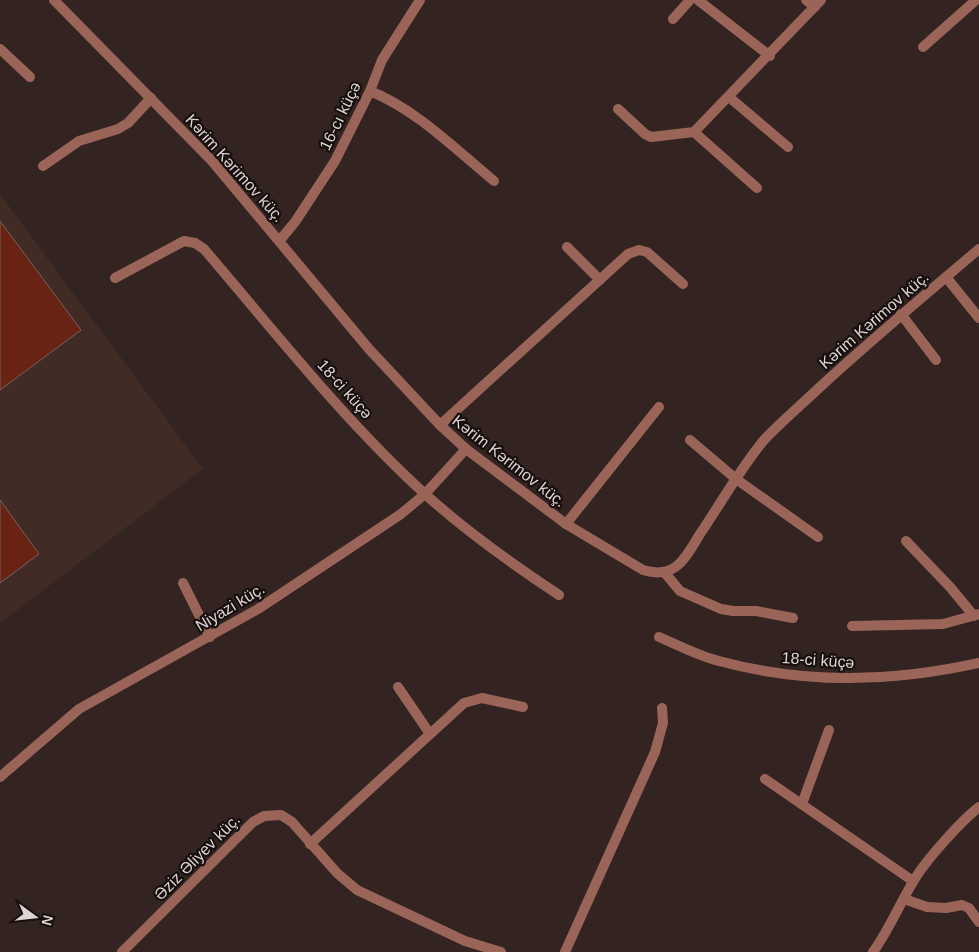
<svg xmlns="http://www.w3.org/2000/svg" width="979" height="952" font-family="Helvetica,sans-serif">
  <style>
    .built { fill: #402b25 }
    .building { fill: #682314; stroke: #75635f }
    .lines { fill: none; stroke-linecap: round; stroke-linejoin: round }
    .minor { stroke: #9a6558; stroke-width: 10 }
    .labels { text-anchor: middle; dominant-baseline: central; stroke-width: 4.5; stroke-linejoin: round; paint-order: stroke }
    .street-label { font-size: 16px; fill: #ded4d2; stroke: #160f0e }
  </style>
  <rect width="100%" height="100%" fill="#332421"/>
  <path class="built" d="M0,194l203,275 -203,154z"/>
  <g class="building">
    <path d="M0,221l81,109 -81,60z"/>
    <path d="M0,500l39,54 -39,29z"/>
  </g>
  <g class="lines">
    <g class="minor">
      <path d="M54,0l158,161 157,188 71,76 26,24 100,75 77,46c33,10 42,-12 57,-36 21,-31 40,-65 64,-94 17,-18 37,-35 55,-52 52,-48 106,-93 160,-139"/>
      <path d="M698,0l72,56"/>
      <path d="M806,0l9,7"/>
      <path d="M673,19l17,-19"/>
      <path d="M923,47l53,-47"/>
      <path d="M0,49l30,28"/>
      <path d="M370,91c47,19 85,58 124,90"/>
      <path d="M729,97l59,50"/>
      <path d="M618,109l27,25 6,3 43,-5 127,-132"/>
      <path d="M694,132l63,56"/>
      <path d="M43,166l36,-25 39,-12 10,-6 23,-25"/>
      <path d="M280,240l15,-18 40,-61 35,-70 12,-31 38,-60"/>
      <path d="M567,247l33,33"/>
      <path d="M946,277l33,41"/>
      <path d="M115,278l69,-37 11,2 9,6c71,83 140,171 221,245 42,38 87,70 134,101"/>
      <path d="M901,314l35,46"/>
      <path d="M440,425l188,-171 11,-4 8,2 36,32"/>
      <path d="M690,440l46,39 82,58"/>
      <path d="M566,524l93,-117"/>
      <path d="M906,541l44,46 24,29"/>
      <path d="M665,573l15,18 41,18 12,2h23l37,7"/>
      <path d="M183,583l27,54"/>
      <path d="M852,626l91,-2 36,-10"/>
      <path d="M659,637c19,8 39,19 60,24 85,23 175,21 260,2"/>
      <path d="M398,687l32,47"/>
      <path d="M0,777l79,-68 179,-100 143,-95 24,-20 41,-45"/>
      <path d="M765,779l148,102"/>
      <path d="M802,804l27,-74"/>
      <path d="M310,844l154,-141 18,-5 41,9"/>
      <path d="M904,899l23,8 19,1 16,-3 7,3 10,14"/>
      <path d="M122,952l131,-130 11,-6 17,-1 11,7 45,51 20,17 108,51 36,11"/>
      <path d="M565,952l90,-200 8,-29 -1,-15"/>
      <path d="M873,952c16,-22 26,-47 40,-70 11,-20 48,-61 66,-75"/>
    </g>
  </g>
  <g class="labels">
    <g class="street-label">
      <text transform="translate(340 116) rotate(-64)">16-cı küçə</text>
      <text transform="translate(235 168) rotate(48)">Kərim Kərimov küç.</text>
      <text transform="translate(874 320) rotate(-41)">Kərim Kərimov küç.</text>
      <text transform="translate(345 389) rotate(48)">18-ci küçə</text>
      <text transform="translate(509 461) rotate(38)">Kərim Kərimov küç.</text>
      <text transform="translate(230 607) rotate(-31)">Niyazi küç.</text>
      <text transform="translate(818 660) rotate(4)">18-ci küçə</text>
      <text transform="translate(197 857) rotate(-45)">Əziz Əliyev küç.</text>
    </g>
  </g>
  <g transform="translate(35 917) rotate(105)" stroke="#160f0e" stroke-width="4" paint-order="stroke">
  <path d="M0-4L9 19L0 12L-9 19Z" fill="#ded4d2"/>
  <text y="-8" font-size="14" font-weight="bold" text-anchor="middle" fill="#ded4d2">N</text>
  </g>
</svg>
